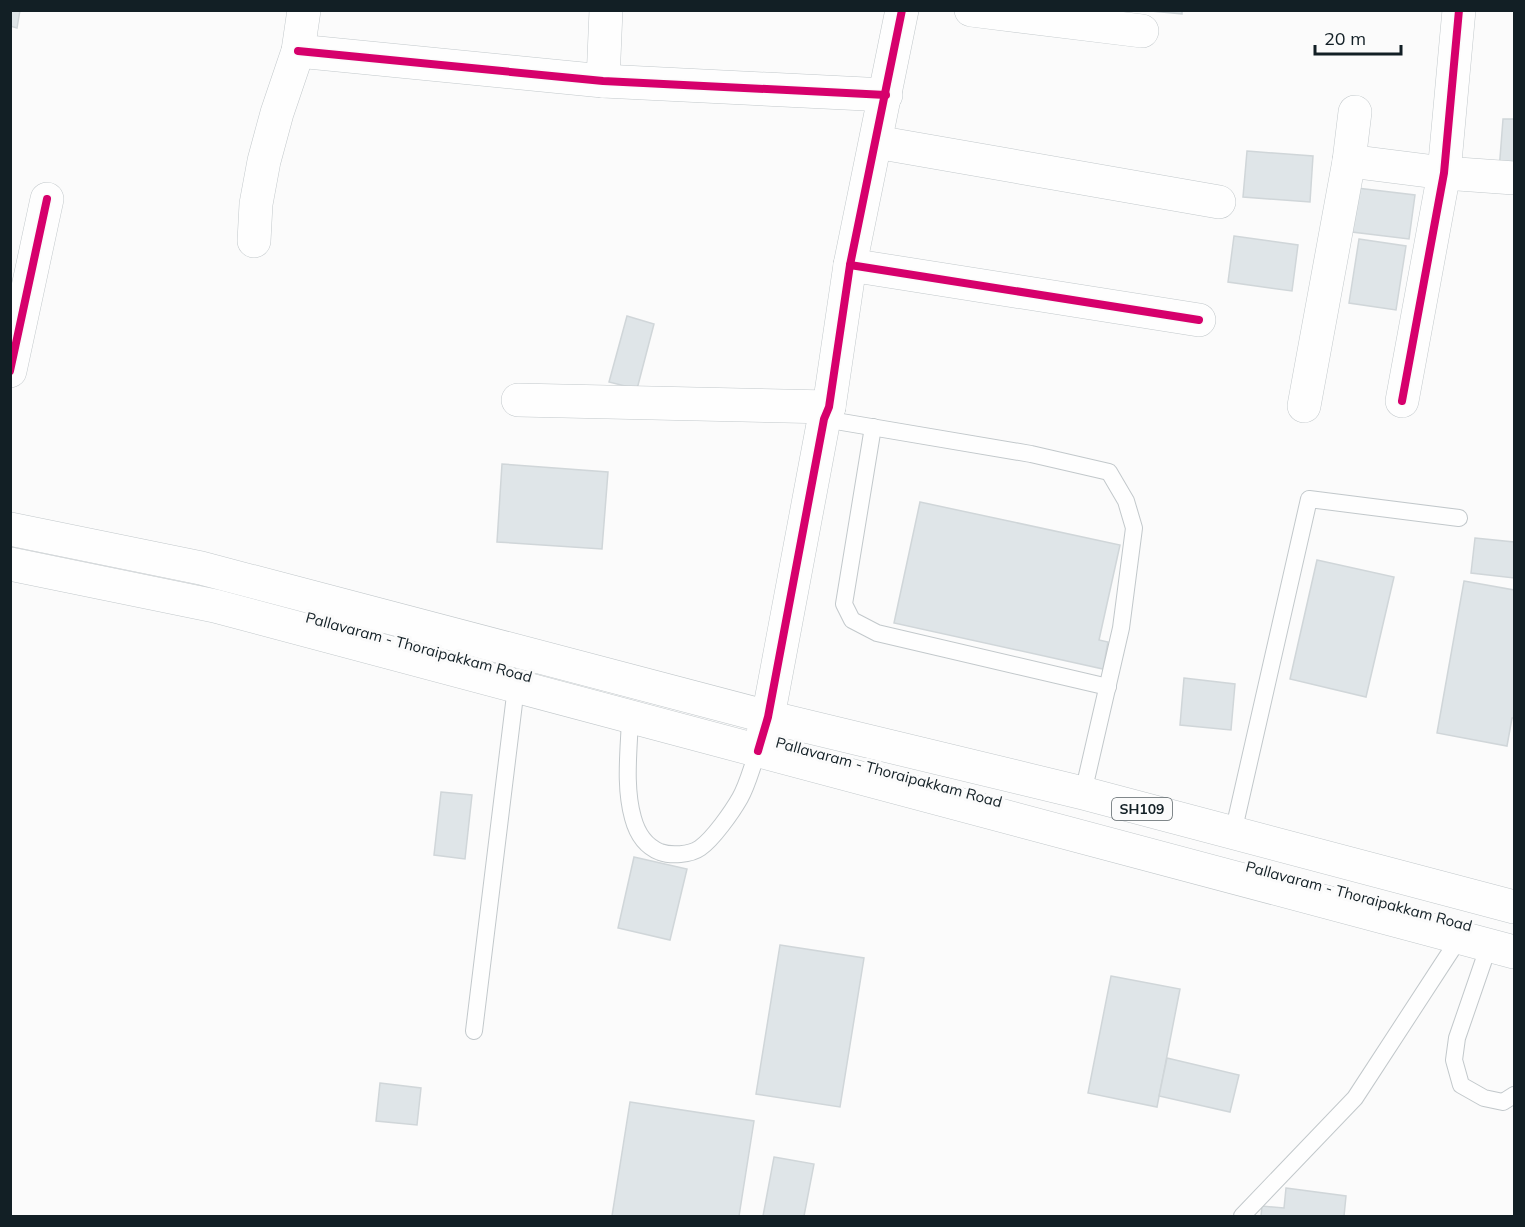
<svg xmlns="http://www.w3.org/2000/svg" width="1525" height="1227" font-family="Mulish,sans-serif">
  <style>
    .building { fill: #dfe5e8; stroke: #d0d6d9; stroke-width: 1.5 }
    .lines { fill: none; stroke-linecap: round; stroke-linejoin: round }
    .lane-casing { stroke: #c2c8cb; stroke-width: 18 }
    .street-casing { stroke: #c2c8cb; stroke-width: 34 }
    .secondary-casing { stroke: #c2c8cb; stroke-width: 34 }
    .primary-casing { stroke: #c2c8cb; stroke-width: 34 }
    .lane { stroke: #fefefe; stroke-width: 16 }
    .street { stroke: #fefefe; stroke-width: 33 }
    .secondary { stroke: #fefefe; stroke-width: 33 }
    .primary { stroke: #fefefe; stroke-width: 33 }
    .cycleway-casing { stroke: #fbfbfb; stroke-width: 11 }
    .cycleway { stroke: #d6006c; stroke-width: 8 }
    .labels { text-anchor: middle; dominant-baseline: central; stroke-width: 6; stroke-linejoin: round; paint-order: stroke }
    .shield { fill: #fbfbfb; stroke: #586165; stroke-width: 1.5 }
    .shield-label { font-size: 14px; font-weight: bold; fill: #121f25 }
    .street-label { font-size: 15px; fill: #121f25; stroke: #fbfbfb }
  </style>
  <rect width="100%" height="100%" fill="#fbfbfb"/>
  <g class="building">
    <path d="M10,10h10l-3,18 -7,-2z"/>
    <path d="M1140,10h42v4z"/>
    <path d="M1503,119h11v54l-15,-2z"/>
    <path d="M1247,151l66,5 -3,46 -67,-5z"/>
    <path d="M1357,188l58,7 -6,44 -57,-7z"/>
    <path d="M1234,236l64,9 -6,46 -64,-9z"/>
    <path d="M1359,239l47,7 -10,64 -47,-7z"/>
    <path d="M627,316l27,8 -17,65 -28,-7z"/>
    <path d="M502,464l106,8 -6,77 -105,-7z"/>
    <path d="M920,502l200,43 -21,95 9,2 -5,27 -209,-46z"/>
    <path d="M1475,538l39,4v36l-43,-5z"/>
    <path d="M1317,560l77,17 -28,120 -76,-18z"/>
    <path d="M1464,581l50,9v128h-2l-5,28 -70,-13z"/>
    <path d="M1184,678l51,6 -4,46 -51,-5z"/>
    <path d="M441,792l31,3 -7,64 -31,-4z"/>
    <path d="M634,857l53,12 -17,71 -52,-12z"/>
    <path d="M780,945l84,13 -24,149 -84,-13z"/>
    <path d="M1111,976l69,13 -23,118 -69,-14z"/>
    <path d="M1167,1058l72,17 -9,37 -71,-16z"/>
    <path d="M380,1083l41,5 -4,37 -41,-4z"/>
    <path d="M630,1102l124,19 -15,95h-127z"/>
    <path d="M774,1157l40,7 -10,52h-41z"/>
    <path d="M1286,1188l60,8 -2,20h-83l1,-10 22,2z"/>
  </g>
  <g class="lines">
    <g class="lane-casing">
      <g id="lane">
        <path d="M824,419l207,35 78,18 17,29 8,27 -13,100 -38,165"/>
        <path d="M873,427l-29,177 8,16 25,13 231,54"/>
        <path d="M630,718c-1,32 -6,68 3,100 4,15 12,28 27,34 11,4 30,3 40,-4 13,-9 32,-36 40,-50 8,-14 12,-32 18,-47"/>
        <path d="M1233,833l76,-334 150,19"/>
        <path d="M1489,945l-32,93 -3,22 7,25 23,13 19,4 11,-7"/>
        <path d="M474,1031l42,-344"/>
        <path d="M1242,1216l113,-118 105,-161"/>
      </g>
    </g>
    <g class="street-casing">
      <g id="street">
        <path d="M971,10l171,21"/>
        <path d="M298,51l305,30 283,14"/>
        <path d="M603,81l3,-71"/>
        <path d="M876,142l343,60"/>
        <path d="M1349,161l95,12 70,5"/>
        <path d="M254,241l2,-37 8,-43 13,-48 21,-62 6,-41"/>
        <path d="M850,265l349,55"/>
        <path d="M10,371l37,-172"/>
        <path d="M518,400l311,7"/>
        <path d="M1402,401l42,-228 15,-163"/>
        <path d="M1304,406l45,-245 6,-49"/>
      </g>
    </g>
    <g class="secondary-casing">
      <path id="secondary" d="M758,751l10,-34 56,-298 5,-12 21,-142 52,-255"/>
    </g>
    <g class="primary-casing">
      <g id="primary">
        <path d="M10,529l191,39 567,149 315,76 431,114"/>
        <path d="M10,564l205,42 1299,346"/>
      </g>
    </g>
    <use href="#lane" class="lane"/>
    <use href="#street" class="street"/>
    <use href="#secondary" class="secondary"/>
    <use href="#primary" class="primary"/>
    <g class="cycleway-casing">
      <g id="cycleway">
        <path d="M298,51l305,30 283,14"/>
        <path d="M850,265l349,55"/>
        <path d="M10,371l37,-172"/>
        <path d="M1402,401l42,-228 15,-163"/>
        <path d="M758,751l10,-34 56,-298 5,-12 21,-142 52,-255"/>
      </g>
    </g>
    <use href="#cycleway" class="cycleway"/>
  </g>
  <g class="labels">
    <rect class="shield" x="1112" y="798" width="60" height="22" rx="4.5"/>
    <g class="shield-label">
      <text x="1142" y="809">SH109</text>
    </g>
    <g class="street-label">
      <text transform="translate(419 647) rotate(15)">Pallavaram - Thoraipakkam Road</text>
      <text transform="translate(889 772) rotate(15)">Pallavaram - Thoraipakkam Road</text>
      <text transform="translate(1359 896) rotate(15)">Pallavaram - Thoraipakkam Road</text>
    </g>
  </g>
  <rect width="1525" height="1227" fill="none" stroke="#121f25" stroke-width="24"/>
  <path d="M1315 45v9h86v-9" fill="none" stroke="#121f25" stroke-width="3"/>
  <text x="1324" y="45" font-size="18" fill="#121f25" stroke="#fbfbfb" stroke-width="4.5" paint-order="stroke">20 m</text>
</svg>
